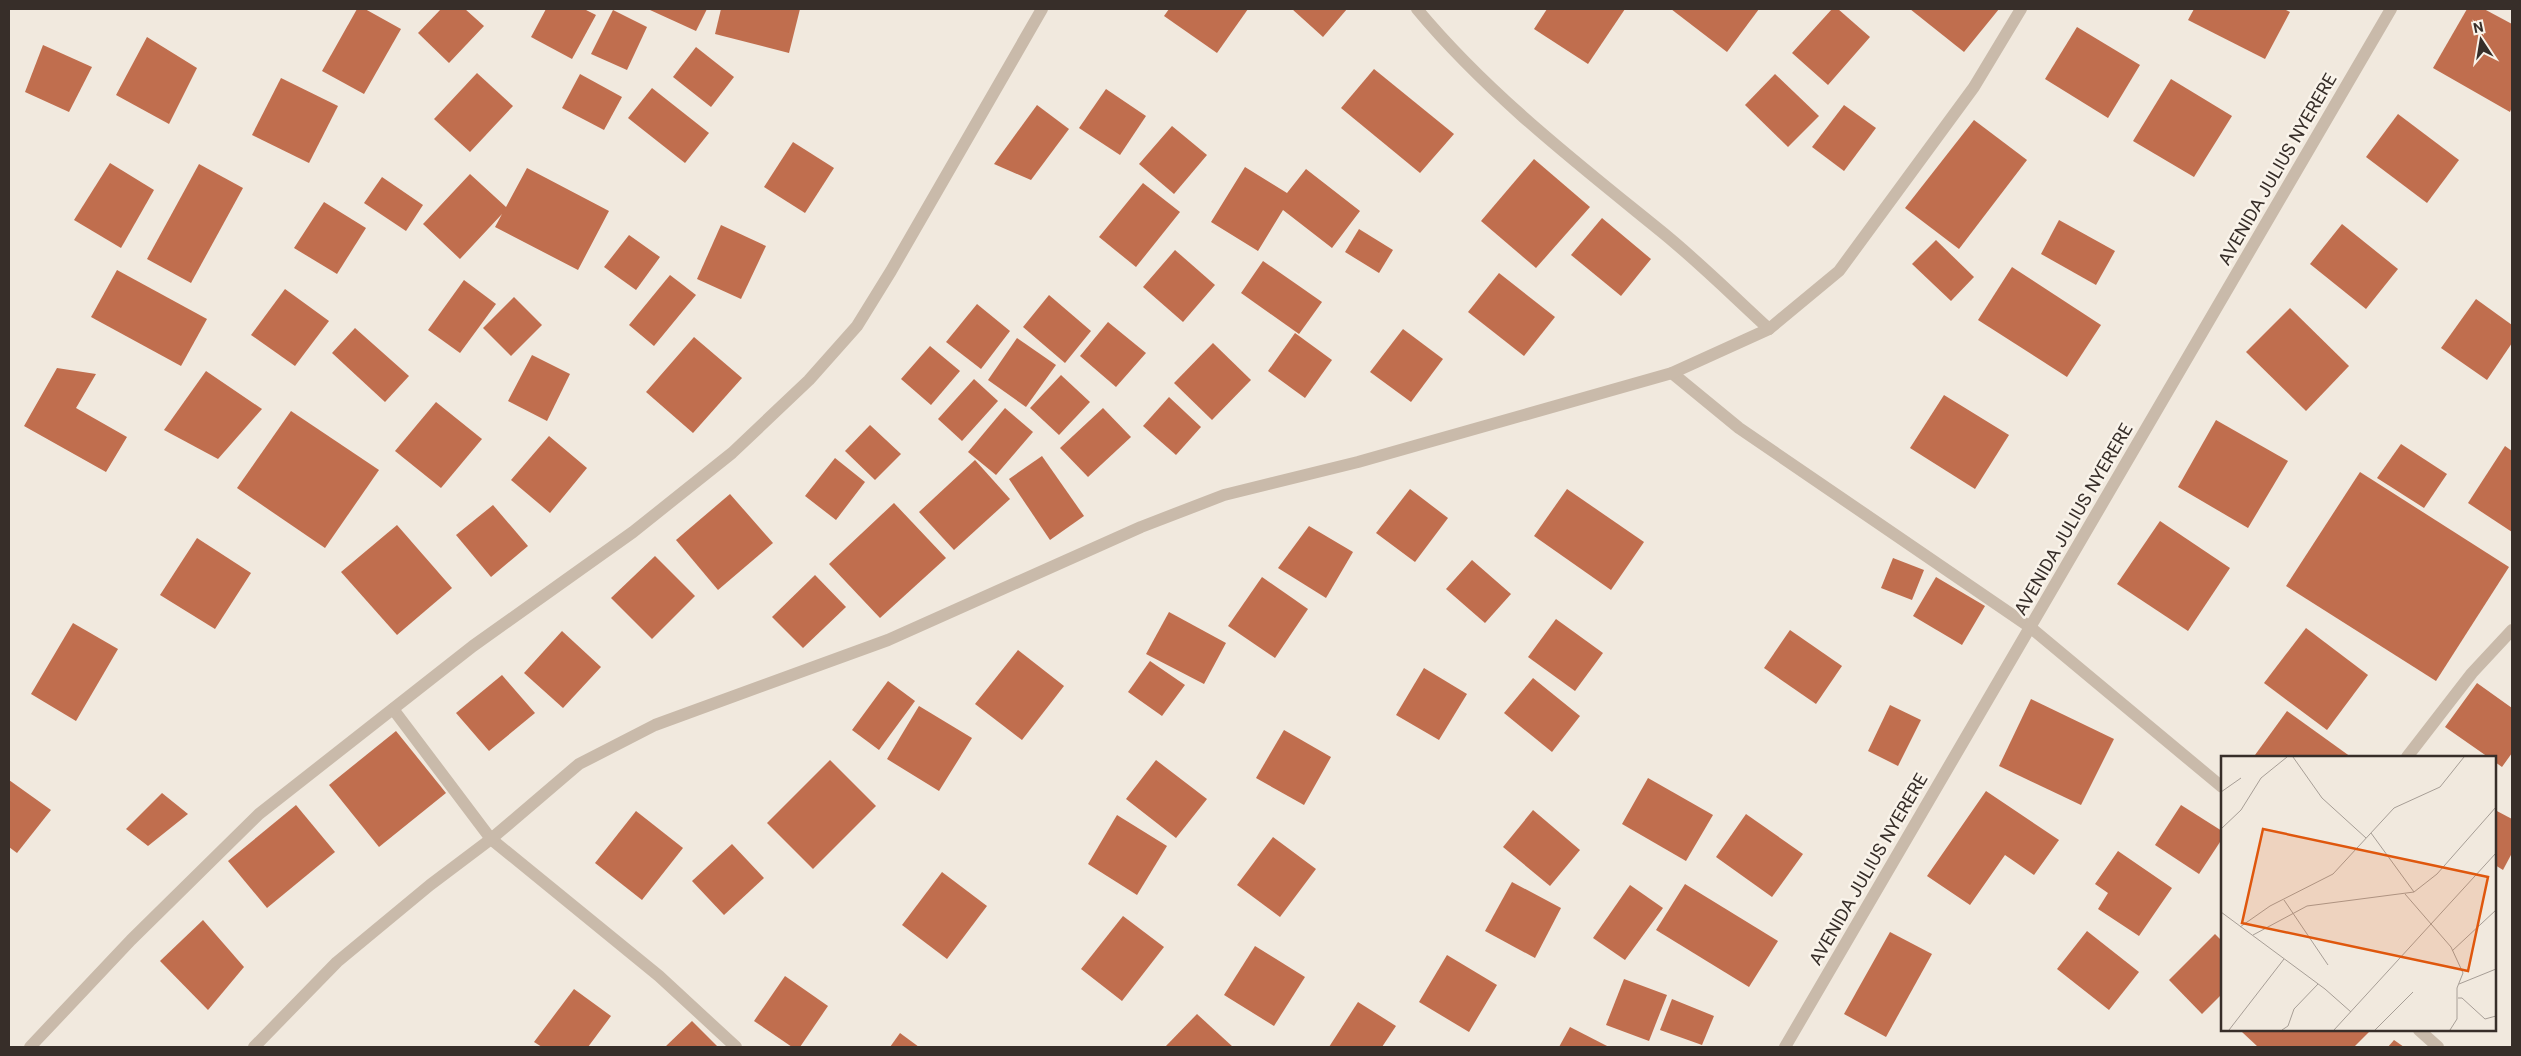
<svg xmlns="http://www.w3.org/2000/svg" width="2521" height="1056" font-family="Roboto,sans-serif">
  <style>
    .building { fill: #c06e4e }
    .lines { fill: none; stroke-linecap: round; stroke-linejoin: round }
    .minor { stroke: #c9baaa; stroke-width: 12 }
    .labels { text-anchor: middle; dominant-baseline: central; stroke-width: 5; stroke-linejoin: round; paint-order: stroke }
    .street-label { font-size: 18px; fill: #372e29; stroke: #f9f3ea }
    .inset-road { fill: none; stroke: #a79e96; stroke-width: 1 }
    .view { fill: #df570d; fill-opacity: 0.15; stroke: #df570d; stroke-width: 2.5 }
    .inset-edge { fill: none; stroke: #372e29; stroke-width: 2.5 }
  </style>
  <rect width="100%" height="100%" fill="#f1e9de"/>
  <g class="building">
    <path d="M357,9h8l36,20 -37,65 -42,-23z"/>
    <path d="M441,9h24l19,17 -35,37 -31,-30z"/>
    <path d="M546,9h38l12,6 -24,44 -41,-22z"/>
    <path d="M651,9h56l-11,22 -46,-21z"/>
    <path d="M721,9h79l-11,44 -74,-19z"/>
    <path d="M1169,9h79l-31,44 -53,-37z"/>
    <path d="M1292,9h55l-24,28z"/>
    <path d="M1547,9h78l-37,55 -54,-35z"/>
    <path d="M1671,9h88l-32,43z"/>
    <path d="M1832,9h6l32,28 -42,48 -36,-32z"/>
    <path d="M1910,9h89l-35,43z"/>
    <path d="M2194,9h90l6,3 -25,47 -77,-39z"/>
    <path d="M2467,9h17l28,15v83l-2,5 -77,-44z"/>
    <path d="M613,10l34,17 -20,43 -36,-16z"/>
    <path d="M2077,27l63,38 -32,53 -63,-39z"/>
    <path d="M147,37l50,31 -28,56 -53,-29z"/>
    <path d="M43,45l49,22 -23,45 -44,-20z"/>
    <path d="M696,47l38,30 -23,30 -38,-30z"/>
    <path d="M1374,69l80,65 -34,39 -79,-65z"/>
    <path d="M477,73l36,33 -43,46 -36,-33z"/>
    <path d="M580,74l42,23 -18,33 -42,-22z"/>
    <path d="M1775,74l44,42 -31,31 -43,-42z"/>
    <path d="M281,78l57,28 -29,57 -57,-28z"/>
    <path d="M2171,79l61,37 -38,61 -61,-36z"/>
    <path d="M652,88l57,45 -24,30 -57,-45z"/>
    <path d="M1106,89l40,27 -26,39 -41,-27z"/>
    <path d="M1037,105l32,24 -38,51 -37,-16z"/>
    <path d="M1844,105l32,23 -32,43 -32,-24z"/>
    <path d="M2398,114l61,46 -32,43 -61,-46z"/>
    <path d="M1974,120l53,40 -68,89 -54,-41z"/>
    <path d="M1172,126l35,29 -33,39 -35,-30z"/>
    <path d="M793,142l41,26 -29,45 -41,-26z"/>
    <path d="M1534,159l56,48 -54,61 -55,-47z"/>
    <path d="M110,163l44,27 -33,58 -47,-28z"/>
    <path d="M199,164l44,24 -52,95 -44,-24z"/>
    <path d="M1245,167l42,26 19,-24 54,42 -28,37 -49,-38 -25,41 -47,-29z"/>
    <path d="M527,168l82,43 -31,59 -83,-43 7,-13 -42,45 -37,-35 47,-50 36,33z"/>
    <path d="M382,177l41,28 -17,26 -42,-28z"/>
    <path d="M1143,183l37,29 -44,55 -37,-30z"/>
    <path d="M324,202l42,26 -29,46 -43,-26z"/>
    <path d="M1602,218l49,41 -30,37 -50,-41z"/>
    <path d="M2059,220l56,31 -19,34 -55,-31z"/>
    <path d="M2342,224l56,45 -32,40 -56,-45z"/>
    <path d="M721,225l45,21 -25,53 -44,-20z"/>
    <path d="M1359,229l34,21 -14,23 -34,-21z"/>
    <path d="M629,235l31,22 -24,33 -32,-23z"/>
    <path d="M1936,240l38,37 -23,24 -39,-37z"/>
    <path d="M1175,250l40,35 -32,37 -40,-35z"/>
    <path d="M1263,261l59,41 -23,32 -58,-41z"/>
    <path d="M2012,267l89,58 -34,52 -89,-57z"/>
    <path d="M117,270l90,49 -26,47 -90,-49z"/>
    <path d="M1499,273l56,44 -31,39 -56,-44z"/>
    <path d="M670,275l26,20 -42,51 -25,-21z"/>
    <path d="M464,280l32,24 -36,49 -32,-23z"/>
    <path d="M285,289l44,32 -34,45 -44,-31z"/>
    <path d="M1049,295l42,36 -26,32 -42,-36z"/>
    <path d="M514,297l28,28 -31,31 -28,-28z"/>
    <path d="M2476,299l36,26v18l-25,37 -46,-32z"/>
    <path d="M977,304l33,27 -29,38 -35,-27z"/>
    <path d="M2290,308l59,58 -43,45 -60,-59z"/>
    <path d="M1108,322l38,31 -30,34 -36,-31z"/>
    <path d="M355,328l54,48 -24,26 -53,-49z"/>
    <path d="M1403,329l40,30 -32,43 -41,-30z"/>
    <path d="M1295,333l37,27 -27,38 -37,-27z"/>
    <path d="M694,337l48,41 -49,55 -47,-41z"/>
    <path d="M1017,338l39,27 -30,42 -38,-27z"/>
    <path d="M1213,343l38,37 -39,40 -38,-37z"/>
    <path d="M930,346l30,25 -29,34 -30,-26z"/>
    <path d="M532,355l38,19 -23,47 -39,-20z"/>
    <path d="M57,368l39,6 -20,34 51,29 -21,35 -82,-46z"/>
    <path d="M206,371l56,38 -44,50 -54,-29z"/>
    <path d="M1061,375l29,27 -31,33 -29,-27z"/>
    <path d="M974,379l24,22 -36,40 -24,-22z"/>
    <path d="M1944,395l65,40 -34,54 -65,-41z"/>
    <path d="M1169,397l32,30 -25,28 -33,-29z"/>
    <path d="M436,402l46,37 -41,49 -46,-37z"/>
    <path d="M1005,408l28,24 -37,43 -28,-23z"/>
    <path d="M1103,408l28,29 -43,40 -28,-29z"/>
    <path d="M291,411l88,59 -54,78 -88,-60z"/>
    <path d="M2216,420l72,41 -40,67 -70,-41z"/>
    <path d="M870,425l31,29 -26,26 -30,-29z"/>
    <path d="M549,436l38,32 -37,45 -39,-33z"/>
    <path d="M2401,444l46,30 -23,34 -47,-30z"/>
    <path d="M2505,446l7,5v81l-44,-29z"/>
    <path d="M1042,456l42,60 -34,24 -41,-61z"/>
    <path d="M835,458l30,24 -29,38 -31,-24z"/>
    <path d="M975,460l35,39 -56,51 -35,-38z"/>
    <path d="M2360,472l149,95 -73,114 -150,-95z"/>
    <path d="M1410,489l38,29 -33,44 -39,-29z"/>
    <path d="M1567,489l77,53 -33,48 -77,-54z"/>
    <path d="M730,494l43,49 -55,47 -42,-50z"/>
    <path d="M894,503l52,55 -66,60 -51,-54z"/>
    <path d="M493,505l35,41 -37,31 -35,-42z"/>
    <path d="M2160,521l70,47 -42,63 -71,-47z"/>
    <path d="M397,525l55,63 -55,47 -56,-63z"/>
    <path d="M1309,526l44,26 -27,46 -48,-30z"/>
    <path d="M197,538l54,35 -36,56 -55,-34z"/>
    <path d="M655,556l40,40 -43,43 -41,-41z"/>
    <path d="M1893,558l31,12 -12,30 -31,-12z"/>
    <path d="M1472,560l39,34 -26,29 -39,-34z"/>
    <path d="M815,575l31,32 -43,41 -31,-31z"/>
    <path d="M1262,577l46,32 -33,49 -47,-32z"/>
    <path d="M1936,577l49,29 -23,39 -49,-29z"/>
    <path d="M1169,612l57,31 -22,41 -58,-30z"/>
    <path d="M1556,619l47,34 -28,38 -47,-34z"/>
    <path d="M73,623l45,26 -42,72 -45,-27z"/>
    <path d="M2306,628l62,47 -41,55 -63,-47z"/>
    <path d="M1790,630l52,36 -26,38 -52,-36z"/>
    <path d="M562,631l39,36 -38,41 -39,-35z"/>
    <path d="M1018,650l46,36 -42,54 -47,-36z"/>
    <path d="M1150,661l35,24 -23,31 -34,-24z"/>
    <path d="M1424,668l43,26 -28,46 -43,-25z"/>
    <path d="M502,675l33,38 -46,38 -33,-38z"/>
    <path d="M1533,678l47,38 -28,36 -48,-39z"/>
    <path d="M888,681l27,20 -36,49 -27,-20z"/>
    <path d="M2477,683l35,25v45l-10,14 -7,-5v-5h-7l-43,-30z"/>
    <path d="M2031,699l83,40 -33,66 -82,-39z"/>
    <path d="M1890,705l31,15 -23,46 -30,-15z"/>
    <path d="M919,706l53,32 -33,53 -52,-32z"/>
    <path d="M2287,711l64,46h-92l-4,-2z"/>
    <path d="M1284,730l47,27 -27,48 -48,-27z"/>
    <path d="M396,731l50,62 -67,54 -50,-62z"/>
    <path d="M830,760l46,46 -63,63 -46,-46z"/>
    <path d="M1156,760l51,39 -31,39 -50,-39z"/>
    <path d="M1648,778l65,37 -27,46 -64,-37z"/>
    <path d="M9,780l42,30 -34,43 -8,-6z"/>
    <path d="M1986,791l73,49 -25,35 -29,-20 -35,50 -43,-29z"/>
    <path d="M162,793l26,21 -40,32 -22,-17z"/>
    <path d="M296,805l39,47 -68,56 -39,-47z"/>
    <path d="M2181,805l41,26v8l-23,35 -44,-29z"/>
    <path d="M1533,810l47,40 -30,36 -47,-39z"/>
    <path d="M2495,810l17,9v34l-9,17 -8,-5z"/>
    <path d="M636,811l47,37 -41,52 -47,-37z"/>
    <path d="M1746,814l57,40 -31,43 -56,-40z"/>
    <path d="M1117,815l50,31 -30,49 -49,-31z"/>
    <path d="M1273,837l43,32 -36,48 -43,-32z"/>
    <path d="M732,844l32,34 -40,37 -32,-34z"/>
    <path d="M2118,851l54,37 -33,48 -41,-27 10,-16 -13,-9z"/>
    <path d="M942,872l45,34 -40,53 -45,-34z"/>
    <path d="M1512,882l49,26 -26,50 -50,-27z"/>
    <path d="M1685,884l93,57 -29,46 -93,-57z"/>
    <path d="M1630,885l33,23 -38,52 -32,-22z"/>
    <path d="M1123,916l41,31 -42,54 -41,-32z"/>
    <path d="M203,920l41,47 -36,43 -48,-49z"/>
    <path d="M2087,931l52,41 -30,38 -52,-41z"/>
    <path d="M1890,932l42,22 -46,83 -42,-23z"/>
    <path d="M2215,934l7,7v53l-20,20 -33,-34z"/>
    <path d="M1255,946l50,31 -31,49 -50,-31z"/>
    <path d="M1447,955l50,30 -28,47 -50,-30z"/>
    <path d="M785,976l43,30 -28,41h-8l-38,-26z"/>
    <path d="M1624,979l43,16 -18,46 -43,-16z"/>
    <path d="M574,989l37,27 -23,31h-46l-8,-5z"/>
    <path d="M1672,999l42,17 -12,29 -42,-15z"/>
    <path d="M1358,1002l38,24 -14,21h-53z"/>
    <path d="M1197,1014l36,33h-68z"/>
    <path d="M692,1021l26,26h-53z"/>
    <path d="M1570,1027l39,20h-50z"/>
    <path d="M2244,1030h127l-17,17h-96l-16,-15z"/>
    <path d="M900,1033l19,14h-29z"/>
    <path d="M2394,1040l10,7h-16z"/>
  </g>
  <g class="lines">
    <g class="minor">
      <path d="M1417,9c69,83 156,151 240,219 39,31 75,67 112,101"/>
      <path d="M1672,373l67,55 291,199 192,160"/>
      <path d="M393,709l98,130 168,137 77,71"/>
      <path d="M2407,757l65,-84 40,-43"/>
      <path d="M2419,1030l19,17"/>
      <path d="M30,1047l101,-107 128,-126 214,-168 160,-114 99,-79 77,-73 48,-54 34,-55 151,-262"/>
      <path d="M254,1047l83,-85 93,-77 61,-46 88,-75 76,-39 233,-85 253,-113 83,-32 134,-33 314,-89 97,-44 70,-58 135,-184 47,-78"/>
      <path d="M1785,1047l606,-1038"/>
    </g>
  </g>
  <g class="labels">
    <g class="street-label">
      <text transform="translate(2277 169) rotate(-60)">AVENIDA JULIUS NYERERE</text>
      <text transform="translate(2073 519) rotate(-60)">AVENIDA JULIUS NYERERE</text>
      <text transform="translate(1868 869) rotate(-60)">AVENIDA JULIUS NYERERE</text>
    </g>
  </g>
  <g transform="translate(2221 756)">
    <rect width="275" height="275" fill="#f1e9de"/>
    <path class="inset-road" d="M72,1l29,41 44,40M0,36l20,-14M0,73l20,-19 20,-32 26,-21M150,77l43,59M184,138l46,53 12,26 -6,15v31l-7,11M63,144l44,65M0,156l104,77 26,23M19,171l30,-21 63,-32 61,-66 46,-21 24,-30M32,179l54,-29 107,-14 23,-18 59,-67M231,195l44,-41M238,228l37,-15M237,242h4l23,21 11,-3M8,274l55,-71M61,274l6,-4 6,-17 24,-25M113,274l162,-177M154,274l38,-38"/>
    <path class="view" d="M42,73l225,48 -20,94 -226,-48z"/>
    <rect width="275" height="275" class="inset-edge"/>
  </g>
  <rect width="2521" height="1056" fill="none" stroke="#372e29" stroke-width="20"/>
  <g transform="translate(2481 40) rotate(348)" stroke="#f9f3ea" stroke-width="4" paint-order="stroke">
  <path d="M0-4L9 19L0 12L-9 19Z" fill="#372e29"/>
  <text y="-8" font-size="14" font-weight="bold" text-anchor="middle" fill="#372e29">N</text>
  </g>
</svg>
